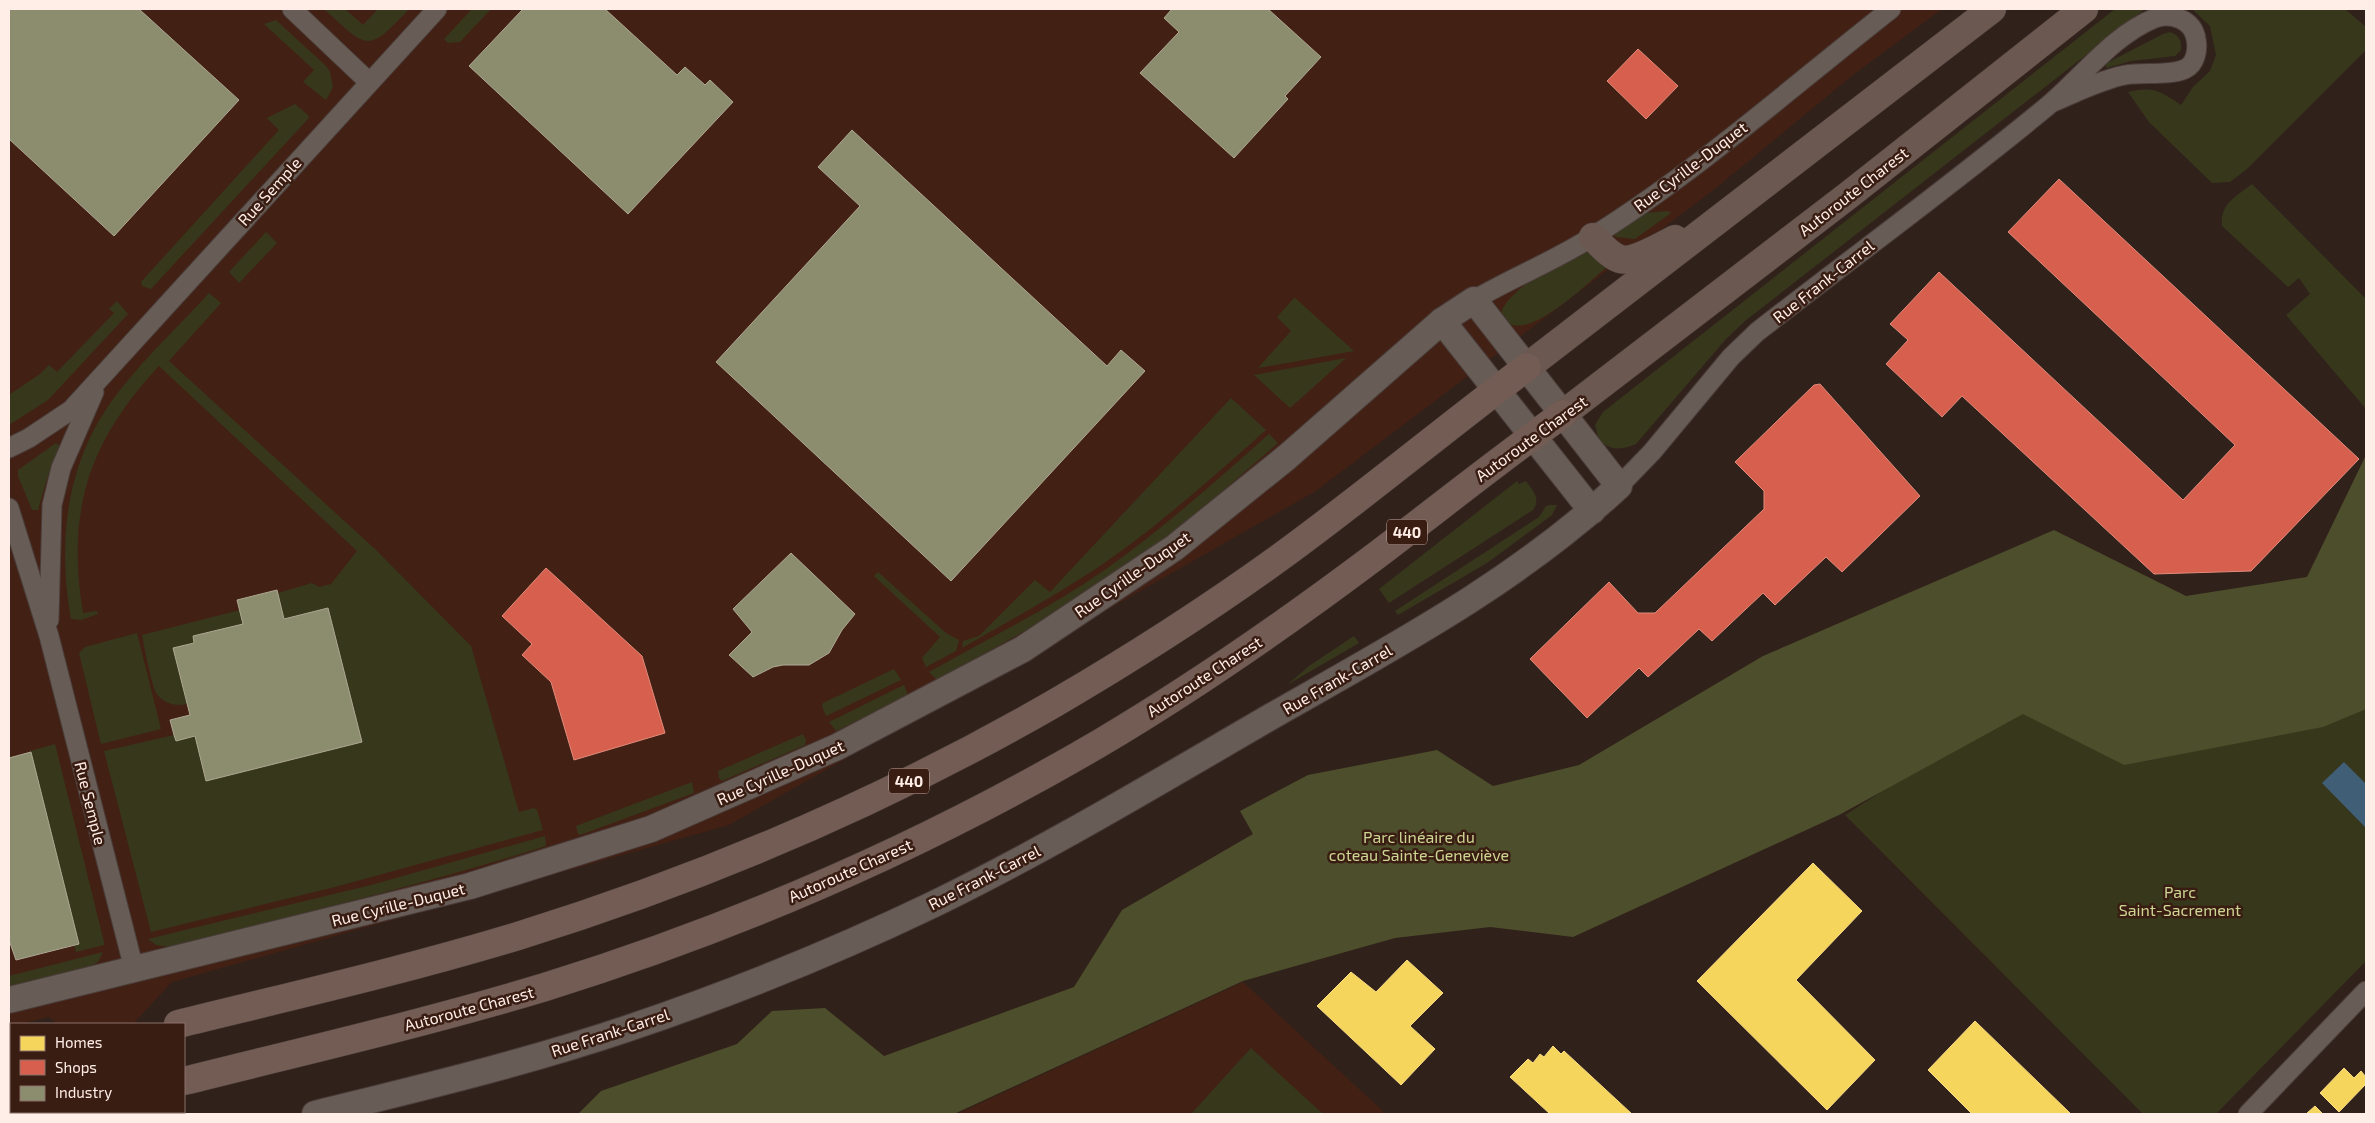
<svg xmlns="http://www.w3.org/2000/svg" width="2375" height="1123" font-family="'Exo 2',sans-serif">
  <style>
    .built { fill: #422114 }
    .green { fill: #37371c }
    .forest { fill: #4d4e2b }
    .water { fill: #415e77 }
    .homes { fill: #f6d55c; stroke: #f9dc86 }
    .shops { fill: #d6604d; stroke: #e28b7c }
    .industry { fill: #8c8c6e; stroke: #aea993 }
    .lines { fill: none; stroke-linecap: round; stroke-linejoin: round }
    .street-casing { stroke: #4a3c39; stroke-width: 21 }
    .secondary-casing { stroke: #4a3c39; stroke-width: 28 }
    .primary-casing { stroke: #4a3c39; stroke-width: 29 }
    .highway-casing { stroke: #4a3c39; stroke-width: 29 }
    .street { stroke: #675c56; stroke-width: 19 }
    .secondary { stroke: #675c56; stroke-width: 26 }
    .primary { stroke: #6b5851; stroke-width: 28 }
    .highway { stroke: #725c54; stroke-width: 28 }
    .labels { text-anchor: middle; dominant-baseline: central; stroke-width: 5; stroke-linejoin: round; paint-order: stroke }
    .shield { fill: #3a1d12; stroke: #c4afa8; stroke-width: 1 }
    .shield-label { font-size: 15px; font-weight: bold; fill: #ffeee8 }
    .street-label { font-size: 16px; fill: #ffeee8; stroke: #3a1d12 }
    .park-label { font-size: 16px; fill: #ced693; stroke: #3a1d12 }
  </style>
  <rect width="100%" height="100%" fill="#31211b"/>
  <g class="built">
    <path d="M9,9h1933l-89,66 -137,113 -400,303 -587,334 -557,157 -39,42h-76l-8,-7 -28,7h-10l-2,4z"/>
    <path d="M1243,982l143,132h-429z"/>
  </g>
  <g class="green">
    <path d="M324,9h21l18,16 15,-16h31c-42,45 -41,40 -85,0z"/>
    <path d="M472,9h19l-31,33 -12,1 -4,-4z"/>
    <path d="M2115,9h30l-400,312 -19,18 -90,105c-14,6 -26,7 -37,-4l-4,-15 8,-13z"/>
    <path d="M2192,9h153l21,18v23l-119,119 -17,13 -18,1 -63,-61 -21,-30c26,-6 32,-1 53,13l12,-18 17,-16 6,-16 -6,-29z"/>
    <path d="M276,20l50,46 4,6 3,15 -7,13 -23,-18 11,-12 -50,-46z"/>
    <path d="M2170,32c9,3 12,8 11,18l-6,6 -43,5 -26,7 -1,-4 58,-30z"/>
    <path d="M295,104l13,11 1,3 -158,171 -9,-3 -1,-4 138,-152 -12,-12z"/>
    <path d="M2252,184l114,115v110l-80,-94 24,-21 -11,-16 -11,9 -66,-61c-2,-23 14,-29 30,-42z"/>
    <path d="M1668,211l3,2 -36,26 -19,-2 -3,-4 32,-20z"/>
    <path d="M266,232l11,11 -38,40 -10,-11z"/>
    <path d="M1583,249l7,3 17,15c-18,15 -73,69 -97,57 -3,-1 -6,-5 -9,-8 -1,-22 63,-58 82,-67z"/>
    <path d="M209,293l12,10 -52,58 206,188 96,97 48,166 15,-4 3,2 6,20 -208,57 -184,45 -47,-181 70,-16 2,6 19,-5 11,45 156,-39 -34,-134 -44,11 -6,-26 34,-10 7,4 12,-3 26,-33 -198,-185c-70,75 -93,144 -76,247l14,-2 1,3 -17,6 -10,-1c-12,-65 -7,-135 25,-193 27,-49 76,-92 113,-133z"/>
    <path d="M1294,298h1l59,53 -96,17 33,-37 -14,-14z"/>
    <path d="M117,301l11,13 -80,86 -39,25v-30l31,-21 9,-9 8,7 57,-59 -5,-4z"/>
    <path d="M1346,358l-56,50 -36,-33z"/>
    <path d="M1231,398l35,32c-55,49 -109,97 -169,138 -44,29 -90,54 -135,80l1,-7 16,-5 56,-56 15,12z"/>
    <path d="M1269,434l9,9c-55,48 -111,97 -171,138 -55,36 -113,67 -170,99l-8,-8c59,-33 121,-64 177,-103 58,-41 110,-88 163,-135z"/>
    <path d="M56,443l4,3 -13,33 -9,31h-6l-14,-34v-6z"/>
    <path d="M1517,481l2,3 7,-3c7,10 15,17 7,29l-144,93 -10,-14z"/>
    <path d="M1550,505h7l-5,10 -65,48 -89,52 -3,-4 144,-94 7,-11z"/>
    <path d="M878,572l68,61 13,7 -3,11 -30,16 -4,-9 18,-21 -66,-61z"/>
    <path d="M240,610l3,14 -50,12 1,7 -21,5 14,56c-11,3 -24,-1 -31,-11 -4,-7 -12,-47 -14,-58z"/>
    <path d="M137,633l24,96 -60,15 -22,-91 6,-6z"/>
    <path d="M1354,636l5,7 -72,42 22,-19z"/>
    <path d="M894,669l7,11 -75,36 -4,-10 1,-3z"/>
    <path d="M2366,682v279l-150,153h-73l-298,-299 171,-109z"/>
    <path d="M904,685l4,11 -72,35 -7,-9z"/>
    <path d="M803,734l3,6 -1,5 -83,36 -3,-3 -1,-7z"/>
    <path d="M55,744l49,198v3l-28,7 -2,-7 5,-1 -49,-193z"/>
    <path d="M692,782l2,11 -114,42 -2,-1 -2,-8z"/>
    <path d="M545,836l1,10c-124,39 -250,69 -375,101l-15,-2 -8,-6 223,-54z"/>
    <path d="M103,952l-5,10 -7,4 -82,20v-10z"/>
    <path d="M1251,1048l72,66h-132z"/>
  </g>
  <path class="forest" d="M2366,455v254l-43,18 -199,38 -101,-51 -184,101 -266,122 -83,-10 -95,11 -152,43 -289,133h-376l23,-23 136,-47 35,-33 53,-3 59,48 190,-69 48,-77 131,-76 -13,-23 68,-36 129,-25 56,36 86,-21 184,-109 291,-126 132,66 121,-19z"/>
  <path class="water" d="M2344,762l22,22v44l-44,-45z"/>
  <g class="homes">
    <path d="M1813,863l49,48 -66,69 79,80 -48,50 -130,-129z"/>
    <path d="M1407,960l36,33 -33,33 25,23 -34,36 -84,-79 34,-34 25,20z"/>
    <path d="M1975,1021l96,93h-99l-44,-44z"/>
    <path d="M1553,1046l8,8 3,-3 68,63h-82l-40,-37 18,-18 5,4 7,-9 4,3z"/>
    <path d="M2344,1068l10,10 7,-7 5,6v7l-27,28 -19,-19z"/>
    <path d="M2315,1106l8,8h-17z"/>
  </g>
  <g class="shops">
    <path d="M1638,49l40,37 -32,33 -39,-38z"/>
    <path d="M2059,179l300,280 -108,112 -97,3 -192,-178 -20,21 -56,-53 22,-24 -18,-16 49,-52 244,228 52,-55 -227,-213z"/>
    <path d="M1820,384l100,112 -78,76 -16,-15 -51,48 -12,-12 -51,48 -13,-12 -51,48 -9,-9 -52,50 -57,-59 79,-77 29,31h17l109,-104v-18l-29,-29 79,-77z"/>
    <path d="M546,568l96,88 23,77 -91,27 -23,-78 -29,-27 10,-11 -30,-28z"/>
  </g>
  <g class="industry">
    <path d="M9,9h130l100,91 -125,136 -105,-97z"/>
    <path d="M523,9h82l72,66 8,-8 20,18 5,-5 23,22 -105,112 -159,-148z"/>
    <path d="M1172,9h96l53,48 -36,39 3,3 -54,59 -94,-85 39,-41 -15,-14z"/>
    <path d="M852,130l255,236 14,-16 24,21 -194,210 -235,-219 144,-156 -42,-39z"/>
    <path d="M791,553l64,61 -13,16 -13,23 -20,12h-26l-10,2 -20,10 -24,-22 23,-23 -19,-23z"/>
    <path d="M277,590l7,29 44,-11 34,134 -156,39 -11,-45 -19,5 -2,-6 -4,-15 20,-5 -17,-67 21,-5 -1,-7 50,-12 -6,-24z"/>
    <path d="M31,752l48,192 -63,16 -7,-20v-182z"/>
  </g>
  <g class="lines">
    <g class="street-casing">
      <g id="street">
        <path d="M292,9l77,73"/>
        <path d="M1474,300c39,-23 83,-40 121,-65 105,-66 199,-150 296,-226"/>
        <path d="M9,448l20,-10 42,-28 366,-401"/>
        <path d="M1619,486l33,-34 79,-95 26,-25c97,-76 198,-149 293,-228 33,-28 63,-69 105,-86 17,-6 38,2 41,21 2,10 0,25 -11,30 -15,7 -42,3 -60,6 -25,5 -50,18 -74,28"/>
        <path d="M9,508l40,128 85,333"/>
        <path d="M49,620l3,-115 9,-37 33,-76"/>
        <path d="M2248,1114l118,-123"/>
      </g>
    </g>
    <g class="secondary-casing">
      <g id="secondary">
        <path d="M1442,321l150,190"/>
        <path d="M9,1000l461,-114 181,-57 186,-82 186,-98 151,-101 113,-91 155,-136 32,-21 145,186c-103,96 -226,161 -347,230 -112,65 -223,132 -340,189 -98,47 -202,89 -306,124 -101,34 -206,59 -311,85"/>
      </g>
    </g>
    <g class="primary-casing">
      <g id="primary">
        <path d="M1593,237c7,7 17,19 27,22 13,4 43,-14 55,-20"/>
        <path d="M1527,367l465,-358"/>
        <path d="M1563,414l287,-220 234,-185"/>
      </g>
    </g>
    <g class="highway-casing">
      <g id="highway">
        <path d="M178,1024c114,-28 228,-54 340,-88 187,-58 367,-135 537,-233 77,-45 152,-93 224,-145 84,-61 164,-128 248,-191"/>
        <path d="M9,1067l2,-1"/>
        <path d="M184,1081c120,-30 242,-58 361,-94 193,-60 381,-142 555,-244 96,-57 188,-121 277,-188 62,-47 123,-96 186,-141"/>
        <path d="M50,1114l10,-2"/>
      </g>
    </g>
    <use href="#street" class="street"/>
    <use href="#secondary" class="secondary"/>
    <use href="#primary" class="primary"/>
    <use href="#highway" class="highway"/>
  </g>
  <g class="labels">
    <g class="shield">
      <rect x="1387" y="519.5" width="40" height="25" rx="4"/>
      <rect x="889" y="768.5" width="40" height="25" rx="4"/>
    </g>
    <g class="shield-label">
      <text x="1407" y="532">440</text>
      <text x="909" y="781">440</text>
    </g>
    <g class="street-label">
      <text transform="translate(1690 166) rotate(-37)">Rue Cyrille-Duquet</text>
      <text transform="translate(269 191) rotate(-48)">Rue Semple</text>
      <text transform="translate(1853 191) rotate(-38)">Autoroute Charest</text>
      <text transform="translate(1823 281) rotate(-38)">Rue Frank-Carrel</text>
      <text transform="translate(1531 438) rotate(-36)">Autoroute Charest</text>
      <text transform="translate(1132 574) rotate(-35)">Rue Cyrille-Duquet</text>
      <text transform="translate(1204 676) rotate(-33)">Autoroute Charest</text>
      <text transform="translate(1337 679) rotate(-30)">Rue Frank-Carrel</text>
      <text transform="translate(780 772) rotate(-24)">Rue Cyrille-Duquet</text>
      <text transform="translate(91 803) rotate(76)">Rue Semple</text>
      <text transform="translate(850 870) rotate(-24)">Autoroute Charest</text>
      <text transform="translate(984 877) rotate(-27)">Rue Frank-Carrel</text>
      <text transform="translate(398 904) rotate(-14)">Rue Cyrille-Duquet</text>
      <text transform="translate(469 1008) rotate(-15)">Autoroute Charest</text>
      <text transform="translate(610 1032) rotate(-18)">Rue Frank-Carrel</text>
    </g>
    <g class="park-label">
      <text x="1419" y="836">Parc linéaire du<tspan x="1419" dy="18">coteau Sainte-Geneviève</tspan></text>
      <text x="2180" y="891">Parc<tspan x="2180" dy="18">Saint-Sacrement</tspan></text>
    </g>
  </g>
  <rect width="2375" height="1123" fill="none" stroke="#ffeee8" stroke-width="20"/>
  <rect x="10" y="1023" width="175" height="90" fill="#3a1d12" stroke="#897168"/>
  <rect x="20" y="1036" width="25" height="15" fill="#f6d55c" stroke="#897168"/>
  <text x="55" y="1048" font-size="15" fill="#ffeee8">Homes</text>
  <rect x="20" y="1060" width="25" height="15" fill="#d6604d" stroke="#897168"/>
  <text x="55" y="1073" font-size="15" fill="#ffeee8">Shops</text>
  <rect x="20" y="1086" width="25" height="15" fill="#8c8c6e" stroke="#897168"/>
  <text x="55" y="1098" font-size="15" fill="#ffeee8">Industry</text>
</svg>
